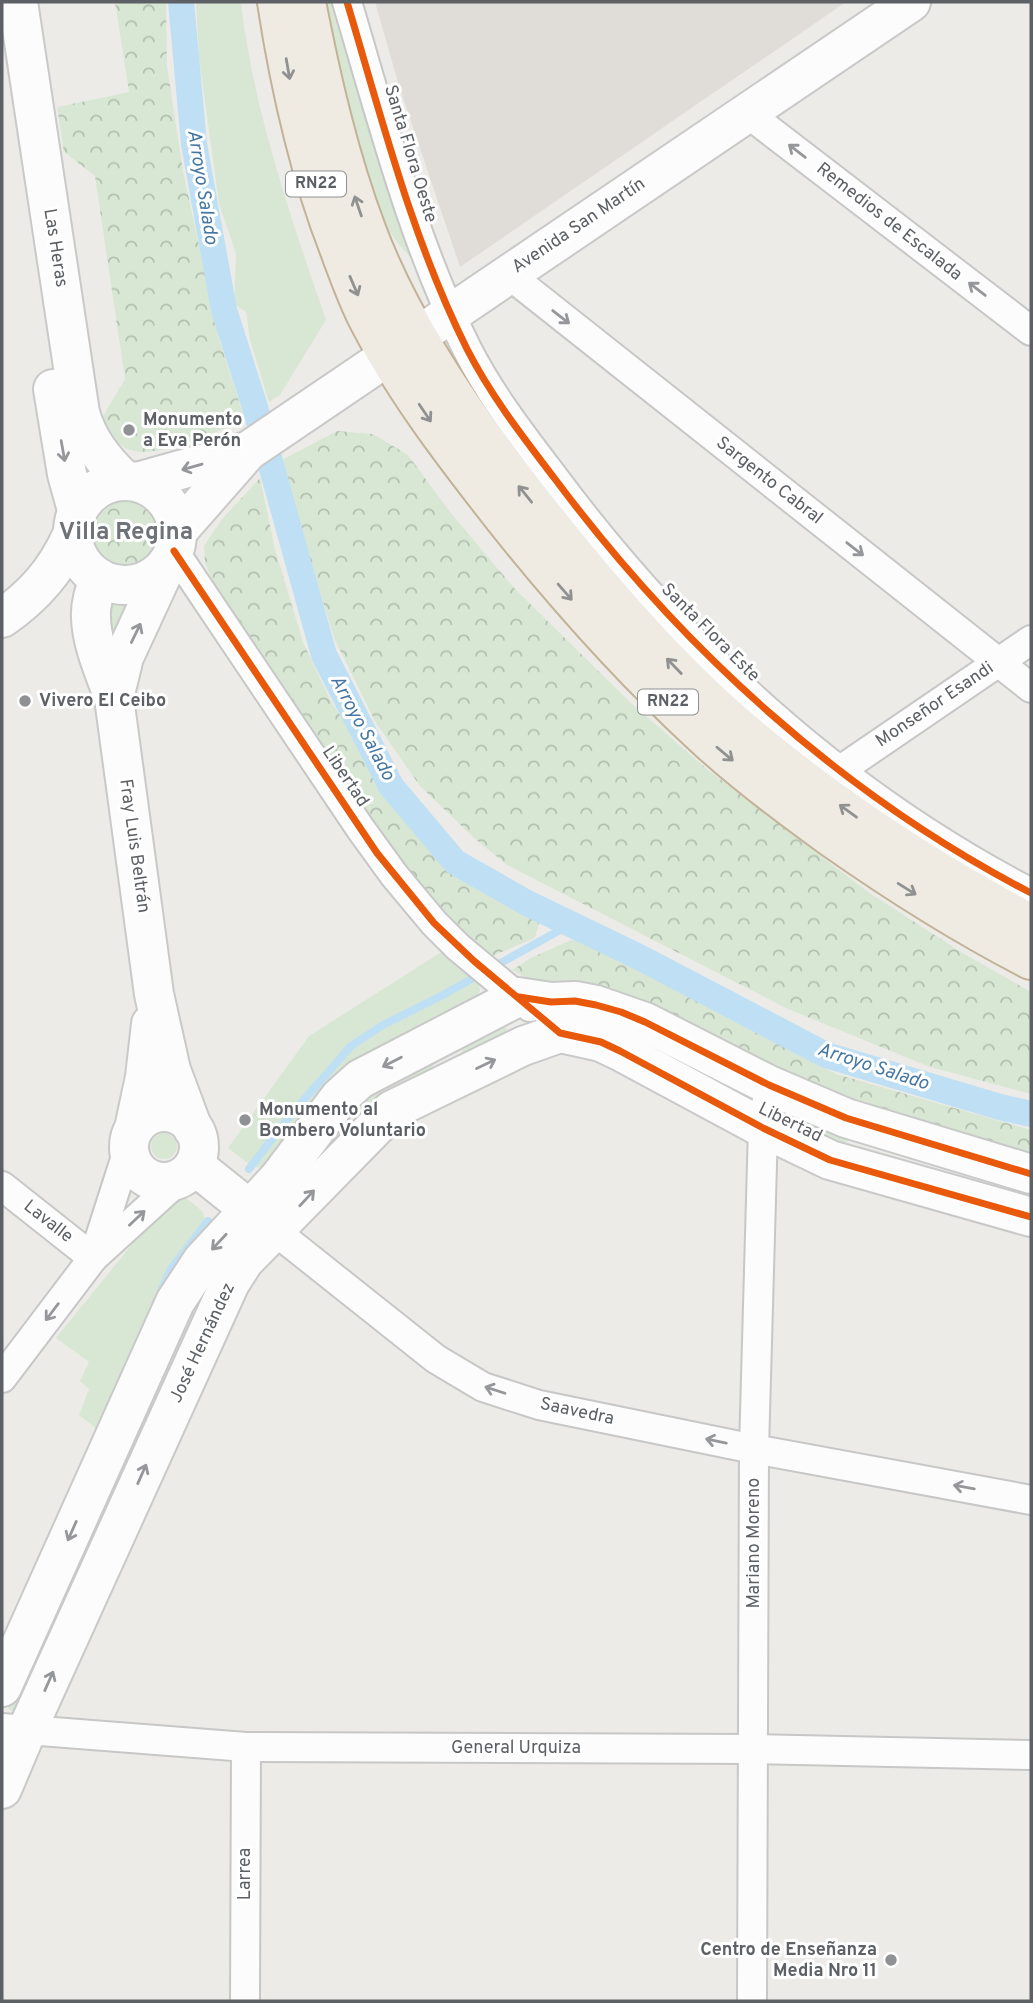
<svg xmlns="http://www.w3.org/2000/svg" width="1033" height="2003" font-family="Overpass,sans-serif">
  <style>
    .education { fill: #e0ddd8 }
    .grass { fill: #d8e7d4 }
    .park { fill: url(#park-crowns) }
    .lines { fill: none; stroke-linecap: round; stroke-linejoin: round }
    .stream { stroke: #bfe0f4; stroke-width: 8 }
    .canal { stroke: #bfe0f4; stroke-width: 26 }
    .street-casing { stroke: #c7c7c7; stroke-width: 32 }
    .secondary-casing { stroke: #c9c9c9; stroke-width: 42 }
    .highway-casing { stroke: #c2b297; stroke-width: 42 }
    .street { stroke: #fcfcfc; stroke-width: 28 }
    .secondary { stroke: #fcfcfc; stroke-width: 38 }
    .highway { stroke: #efebe2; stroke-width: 38 }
    .cycleway-casing { stroke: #fff; stroke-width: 11 }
    .cycleway { stroke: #e8590c; stroke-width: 7 }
    .oneway { stroke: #909191 }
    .oneway2 { stroke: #95979a }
    .poi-dot { fill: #8f9193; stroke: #fff; stroke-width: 2.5 }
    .labels { text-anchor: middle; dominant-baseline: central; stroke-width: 6; stroke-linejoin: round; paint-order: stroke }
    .shield { fill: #fff; stroke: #8e9093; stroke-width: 2 }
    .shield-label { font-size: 16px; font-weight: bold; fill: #5d6165 }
    .street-label { font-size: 18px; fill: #5d6165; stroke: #fff }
    .poi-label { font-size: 18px; font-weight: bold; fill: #5d6165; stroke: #fff; text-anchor: start }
    .water-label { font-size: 19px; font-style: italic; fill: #4677a2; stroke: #fff }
    .district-label { font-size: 24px; font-weight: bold; fill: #6e7377; stroke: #fff }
  </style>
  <defs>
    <pattern id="park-crowns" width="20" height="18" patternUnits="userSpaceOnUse" patternTransform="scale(1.75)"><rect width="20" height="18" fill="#d8e7d4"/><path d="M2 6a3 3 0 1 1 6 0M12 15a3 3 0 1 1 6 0" fill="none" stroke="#b2bfb0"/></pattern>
  </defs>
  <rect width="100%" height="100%" fill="#edebe8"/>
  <path class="education" d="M375,2h471l-386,265 -61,-181z"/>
  <g class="grass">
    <path d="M196,2h45c12,107 50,216 85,318l-46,75 -11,7 -19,-62 -4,-28 -12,-8 2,-51 -17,-49 -20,-146z"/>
    <path d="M321,2h19l74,258c-43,-38 -54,-101 -67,-154 -9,-35 -17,-70 -26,-104z"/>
    <path d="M112,596l25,1 -24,60 -11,-55z"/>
    <path d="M443,951l36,31 1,9 -6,9 -208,168 -13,-1 -25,-19 81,-112z"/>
    <path d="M502,1019l6,14 -49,25 10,-22z"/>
    <path d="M440,1052l-11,21 -73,52 -5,-23z"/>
    <path d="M797,1108l60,27 -20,13 -48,-23z"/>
    <circle cx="164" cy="1146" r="13"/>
    <path d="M181,1196l8,4 14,12 3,10 -3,10 -34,43 -71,155 -19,-15 10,-26 -9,-8 9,-19 -33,-24 112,-138z"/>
    <path d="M198,1280l16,8 -192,427 -14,-6 156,-346z"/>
  </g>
  <g class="park">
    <path d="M115,2h51l1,64 16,105 36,168 25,78c-16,14 -83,37 -103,35 -22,-2 -32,-16 -39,-34l23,-39 -30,-203 -31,-24 -7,-45 72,-15z"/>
    <path d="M337,431l36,3 35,21 42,57 66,78 116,114 75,65 161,123 93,60 70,40v102l-101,-27 -142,-58 -281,-144 -33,-27 -54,-52 -44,-63 -42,-85 -54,-177z"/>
    <path d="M260,478l15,71 28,93 27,57 69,110 41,47 47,37 53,27 -5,18 -43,18 -51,-40 -49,-56 -104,-157 -72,-115 -11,-25 -1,-17 18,-27z"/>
    <circle cx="126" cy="533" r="37"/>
    <path d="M571,940l36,7 28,18 201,109 195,56v31l-181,-56 -245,-111 -78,-16 -15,-8 19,-12z"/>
  </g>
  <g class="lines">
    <g class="stream">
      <path d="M249,1169l40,-52 62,-71 32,-21 58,-29 130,-72"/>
      <path d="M161,1291l10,-22 37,-48"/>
    </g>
    <path class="canal" d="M181,2l13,142 30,166 30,94 70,251 67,131 64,76 72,41 112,54 187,98 174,52 31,7"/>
    <g class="street-casing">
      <g id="street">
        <path d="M347,2c35,117 65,237 120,347 24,47 56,88 88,130 127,170 287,316 476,414"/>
        <path d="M747,113l284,218"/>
        <path d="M508,274l523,414"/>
        <path d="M174,551l186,277 34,47 40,48 24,24 72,60"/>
        <path d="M839,771l192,-131"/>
        <path d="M2,1186l91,72"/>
        <path d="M275,1231l161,128 47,28 56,18 215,44 277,51"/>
        <path d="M94,1256l35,-109"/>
        <path d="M2,1378l91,-120 88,-80"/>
        <path d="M2,1728l244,19 508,2 277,6"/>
        <path d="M245,2001l1,-254"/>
        <path d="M752,2001l2,-552 9,-321 6,-43"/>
      </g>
    </g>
    <g class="secondary-casing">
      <g id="secondary">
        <path d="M18,2l62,411c8,28 24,48 44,67"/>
        <path d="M53,389l14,85 10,36"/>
        <circle cx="125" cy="533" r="52"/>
        <path d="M137,482l111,-31 663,-449"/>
        <path d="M177,532l71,-81"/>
        <path d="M99,578c-4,12 -9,26 -8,39 0,25 14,57 23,81l40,296 17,76 22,59"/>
        <path d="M2,618c32,-22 54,-47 70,-83"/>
        <path d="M114,698l10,-41 43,-93"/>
        <circle cx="164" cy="1147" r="35"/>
        <path d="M134,1129l11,-52 6,-53"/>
        <path d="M194,1165l75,60"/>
        <path d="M2,1687l173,-385 27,-41 77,-83 61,-81 20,-18 158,-82 33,5 24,-1 21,4 49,17 124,63 77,33 185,56"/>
        <path d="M2,1789l25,-59 203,-447 14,-22 148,-151 131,-64 37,-13 41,9 19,9 143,77 67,32 201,57"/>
      </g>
    </g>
    <g class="highway-casing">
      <g id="highway">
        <path d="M277,2c13,84 31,166 62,246 8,22 16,44 26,65 37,74 88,140 139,205 62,78 129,153 202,220 39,36 82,68 125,99 64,45 130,87 200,123"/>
        <path d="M306,2c15,77 33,156 61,230 35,93 103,192 165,270 60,76 124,152 197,217 92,80 195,148 302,205"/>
      </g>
    </g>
    <use href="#street" class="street"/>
    <use href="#secondary" class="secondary"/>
    <use href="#highway" class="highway"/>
    <g class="cycleway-casing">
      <g id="cycleway">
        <path d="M347,2c35,117 65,237 120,347 24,47 56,88 88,130 127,170 287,316 476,414"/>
        <path d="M174,551l203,302 57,70 40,38 86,72 41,9 19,9 143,77 67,32 201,57"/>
        <path d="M519,997l32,5 24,-1 21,4 25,7 24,10 124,63 77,33 185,56"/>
      </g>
    </g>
    <use href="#cycleway" class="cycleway"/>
  </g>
  <defs><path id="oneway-shaft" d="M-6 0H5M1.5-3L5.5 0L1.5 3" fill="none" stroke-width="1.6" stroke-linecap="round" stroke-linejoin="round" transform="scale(1.75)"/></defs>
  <g class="oneway">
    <use href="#oneway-shaft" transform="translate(288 69) rotate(80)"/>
    <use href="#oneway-shaft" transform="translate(358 206) rotate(-109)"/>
    <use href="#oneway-shaft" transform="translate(354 286) rotate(67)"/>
    <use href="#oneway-shaft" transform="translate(425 413) rotate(56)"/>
    <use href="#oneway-shaft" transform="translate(525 494) rotate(-129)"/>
    <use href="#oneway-shaft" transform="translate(565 592) rotate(49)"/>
    <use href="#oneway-shaft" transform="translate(674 666) rotate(-134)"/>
    <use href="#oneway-shaft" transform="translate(725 754) rotate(40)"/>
    <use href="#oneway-shaft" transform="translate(848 811) rotate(-144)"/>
    <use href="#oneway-shaft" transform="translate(907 889) rotate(32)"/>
  </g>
  <g class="oneway2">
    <use href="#oneway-shaft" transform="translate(797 151) rotate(-142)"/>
    <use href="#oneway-shaft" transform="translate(977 289) rotate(-142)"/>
    <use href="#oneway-shaft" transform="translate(561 317) rotate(38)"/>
    <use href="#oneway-shaft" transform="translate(63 451) rotate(80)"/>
    <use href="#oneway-shaft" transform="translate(192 467) rotate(164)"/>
    <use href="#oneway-shaft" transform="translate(855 549) rotate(38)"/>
    <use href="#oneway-shaft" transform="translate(136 633) rotate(-64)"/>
    <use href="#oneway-shaft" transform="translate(392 1062) rotate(153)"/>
    <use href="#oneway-shaft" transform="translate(486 1064) rotate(-26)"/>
    <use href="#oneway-shaft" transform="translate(307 1198) rotate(-47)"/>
    <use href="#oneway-shaft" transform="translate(137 1218) rotate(-43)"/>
    <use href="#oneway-shaft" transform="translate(219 1242) rotate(133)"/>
    <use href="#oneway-shaft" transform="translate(52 1312) rotate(127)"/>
    <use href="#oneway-shaft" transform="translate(495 1390) rotate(-162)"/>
    <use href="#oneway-shaft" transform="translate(716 1441) rotate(-168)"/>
    <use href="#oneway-shaft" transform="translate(142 1474) rotate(-66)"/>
    <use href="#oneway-shaft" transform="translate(964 1487) rotate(-170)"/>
    <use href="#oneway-shaft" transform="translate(72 1531) rotate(114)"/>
    <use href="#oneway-shaft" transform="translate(49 1681) rotate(-66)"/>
  </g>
  <g class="poi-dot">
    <circle cx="129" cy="430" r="7"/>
    <circle cx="25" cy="701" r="7"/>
    <circle cx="245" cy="1120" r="7"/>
    <circle cx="891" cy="1960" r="7"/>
  </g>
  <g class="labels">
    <g class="shield">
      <rect x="286" y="171.5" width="60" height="25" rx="5"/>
      <rect x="638" y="689.5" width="60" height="25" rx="5"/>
    </g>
    <g class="shield-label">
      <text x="316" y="184">RN22</text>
      <text x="668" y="702">RN22</text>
    </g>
    <g class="street-label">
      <text transform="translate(410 154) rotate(73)">Santa Flora Oeste</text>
      <text transform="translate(889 222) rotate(38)">Remedios de Escalada</text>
      <text transform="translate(579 226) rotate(-34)">Avenida San Martín</text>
      <text transform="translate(55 248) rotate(81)">Las Heras</text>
      <text transform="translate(769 481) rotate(38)">Sargento Cabral</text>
      <text transform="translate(710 633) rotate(45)">Santa Flora Este</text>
      <text transform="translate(935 705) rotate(-34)">Monseñor Esandi</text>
      <text transform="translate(345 777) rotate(56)">Libertad</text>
      <text transform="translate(134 846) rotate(82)">Fray Luis Beltrán</text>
      <text transform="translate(790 1123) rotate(26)">Libertad</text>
      <text transform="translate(48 1222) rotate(38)">Lavalle</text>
      <text transform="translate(203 1343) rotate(-65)">José Hernández</text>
      <text transform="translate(577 1412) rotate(12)">Saavedra</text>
      <text transform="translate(754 1543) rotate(-90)">Mariano Moreno</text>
      <text x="516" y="1748">General Urquiza</text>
      <text transform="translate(245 1874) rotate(-90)">Larrea</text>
    </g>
    <g class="poi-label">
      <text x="143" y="420">Monumento<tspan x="143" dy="21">a Eva Perón</tspan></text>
      <text x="39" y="701">Vivero El Ceibo</text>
      <text x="259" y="1110">Monumento al<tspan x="259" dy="21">Bombero Voluntario</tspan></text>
      <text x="877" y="1950" text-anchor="end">Centro de Enseñanza<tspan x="877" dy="21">Media Nro 11</tspan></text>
    </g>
    <g class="water-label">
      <text transform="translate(202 187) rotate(81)">Arroyo Salado</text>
      <text transform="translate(362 728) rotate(62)">Arroyo Salado</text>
      <text transform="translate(873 1067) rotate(18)">Arroyo Salado</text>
    </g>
    <g class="district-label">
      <text x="126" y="533">Villa Regina</text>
    </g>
  </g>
  <rect width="1033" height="2003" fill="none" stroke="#5d6165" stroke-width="7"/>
</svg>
